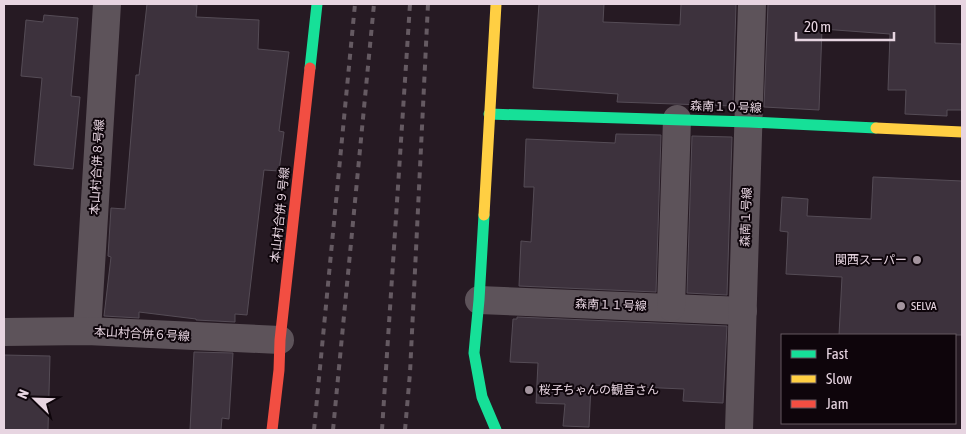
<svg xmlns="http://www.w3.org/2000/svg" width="966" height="434" font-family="'Asap Condensed','Noto Sans JP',sans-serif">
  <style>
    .building { fill: #3d323d; stroke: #554c56 }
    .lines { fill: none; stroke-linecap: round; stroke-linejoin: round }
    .street { stroke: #5d535a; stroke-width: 28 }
    .fast { stroke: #16e098; stroke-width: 11 }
    .slow { stroke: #ffcf43; stroke-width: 11 }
    .jam { stroke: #f24e42; stroke-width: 11 }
    .rail { stroke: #655a62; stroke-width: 4; stroke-dasharray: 6 6; stroke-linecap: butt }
    .poi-dot { fill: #a3949e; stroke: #0e050b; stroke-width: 2 }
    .labels { text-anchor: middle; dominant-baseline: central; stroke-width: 4; stroke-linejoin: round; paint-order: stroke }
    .street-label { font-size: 12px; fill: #e7d5e1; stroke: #0e050b }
    .poi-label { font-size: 12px; fill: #e7d5e1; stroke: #0e050b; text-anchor: start }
  </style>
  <rect width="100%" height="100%" fill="#261a23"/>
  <g class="building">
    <path d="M147,4h36l14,1 -1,12 63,3 -1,29 31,3 -10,79 5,1 -5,39 -15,-1 -17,145 -12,-1v8l-39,-2v-1l-57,-7v6l-35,-2 7,-59 -3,-1 3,-48 14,1 11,-134h3z"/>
    <path d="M539,4h65l-1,18 77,3 1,-21h55l-3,102 -116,-4 1,-8 -85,-6z"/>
    <path d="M768,4h167v39l27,1v66h-15v6l-42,-2 1,-24h-18l2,-56 -68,-5 -3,81 -55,-3z"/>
    <path d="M44,15l34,3 -7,78 9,1 -7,72 -39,-4 8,-87 -21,-2 5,-56 17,2z"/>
    <path d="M616,134l45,1 -5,157 -137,-6 2,-45 10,1 3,-55h-10l2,-48 89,4z"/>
    <path d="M692,136l40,1 -5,158 -40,-2z"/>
    <path d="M873,177l89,4v154h-123l3,-58 -56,-3 2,-42 -8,-1 2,-34 26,2 -1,17 64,3z"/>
    <path d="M517,317l210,9 -4,77 -40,-2 1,-12 -93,-4 -2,42 -26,-1 2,-22 -29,-1 2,-40 -28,-1 3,-43h4z"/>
    <path d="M194,352l39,1 -4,66 -7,-1 -1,12h-31z"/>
    <path d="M4,355l46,1 -2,74h-44z"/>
  </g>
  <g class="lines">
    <g class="street">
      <path d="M479,300l264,11"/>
      <path d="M671,307l6,-188"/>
      <path d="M87,331l20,-327"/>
      <path d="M4,332l83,-1 193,9"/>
      <path d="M739,430l13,-426"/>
    </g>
    <g class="fast">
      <path d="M310,68l7,-64"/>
      <path d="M489,114l260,8 127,6"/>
      <path d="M484,215l-5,85 -5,53 8,44 14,33"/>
    </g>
    <g class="slow">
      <path d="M876,128l86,4"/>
      <path d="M484,215l12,-211"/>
    </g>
    <path class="jam" d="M272,430l7,-60 1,-30 30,-272"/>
    <g class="rail">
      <path d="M314,430l41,-426"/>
      <path d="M333,430l41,-426"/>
      <path d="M382,430l28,-426"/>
      <path d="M405,430l5,-57 18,-369"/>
    </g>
  </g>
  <g class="poi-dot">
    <circle cx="917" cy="260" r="5"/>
    <circle cx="901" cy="306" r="5"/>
    <circle cx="529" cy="390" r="5"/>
  </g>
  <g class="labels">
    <g class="street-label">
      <text transform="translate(726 107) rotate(2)">森南１０号線</text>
      <text transform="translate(97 167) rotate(-87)">本山村合併８号線</text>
      <text transform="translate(280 215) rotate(-84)">本山村合併９号線</text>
      <text transform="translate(746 217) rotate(-88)">森南１号線</text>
      <text transform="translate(611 305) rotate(2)">森南１１号線</text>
      <text transform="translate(142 334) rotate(3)">本山村合併６号線</text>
    </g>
    <g class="poi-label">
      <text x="907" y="260" text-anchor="end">関西スーパー</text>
      <text x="911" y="306">SELVA</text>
      <text x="539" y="390">桜子ちゃんの観音さん</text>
    </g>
  </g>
  <rect width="966" height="434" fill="none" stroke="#e7d5e1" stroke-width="10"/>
  <rect x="781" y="334" width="175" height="90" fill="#0e050b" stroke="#655861"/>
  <rect x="791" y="350" width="25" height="8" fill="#16e098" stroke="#655861"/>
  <text x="826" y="359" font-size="15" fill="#e7d5e1">Fast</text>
  <rect x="791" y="375" width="25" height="8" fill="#ffcf43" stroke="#655861"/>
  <text x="826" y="384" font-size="15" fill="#e7d5e1">Slow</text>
  <rect x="791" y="400" width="25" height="8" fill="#f24e42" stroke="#655861"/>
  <text x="826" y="409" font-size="15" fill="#e7d5e1">Jam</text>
  <g transform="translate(35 399) rotate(293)" stroke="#0e050b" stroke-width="4" paint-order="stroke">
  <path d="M0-4L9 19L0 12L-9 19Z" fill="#e7d5e1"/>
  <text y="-8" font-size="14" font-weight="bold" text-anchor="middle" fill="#e7d5e1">N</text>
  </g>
  <path d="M796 32v8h98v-8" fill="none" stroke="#e7d5e1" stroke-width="2.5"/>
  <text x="804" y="32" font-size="15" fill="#e7d5e1" stroke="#0e050b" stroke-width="4" paint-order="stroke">20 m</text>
</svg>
